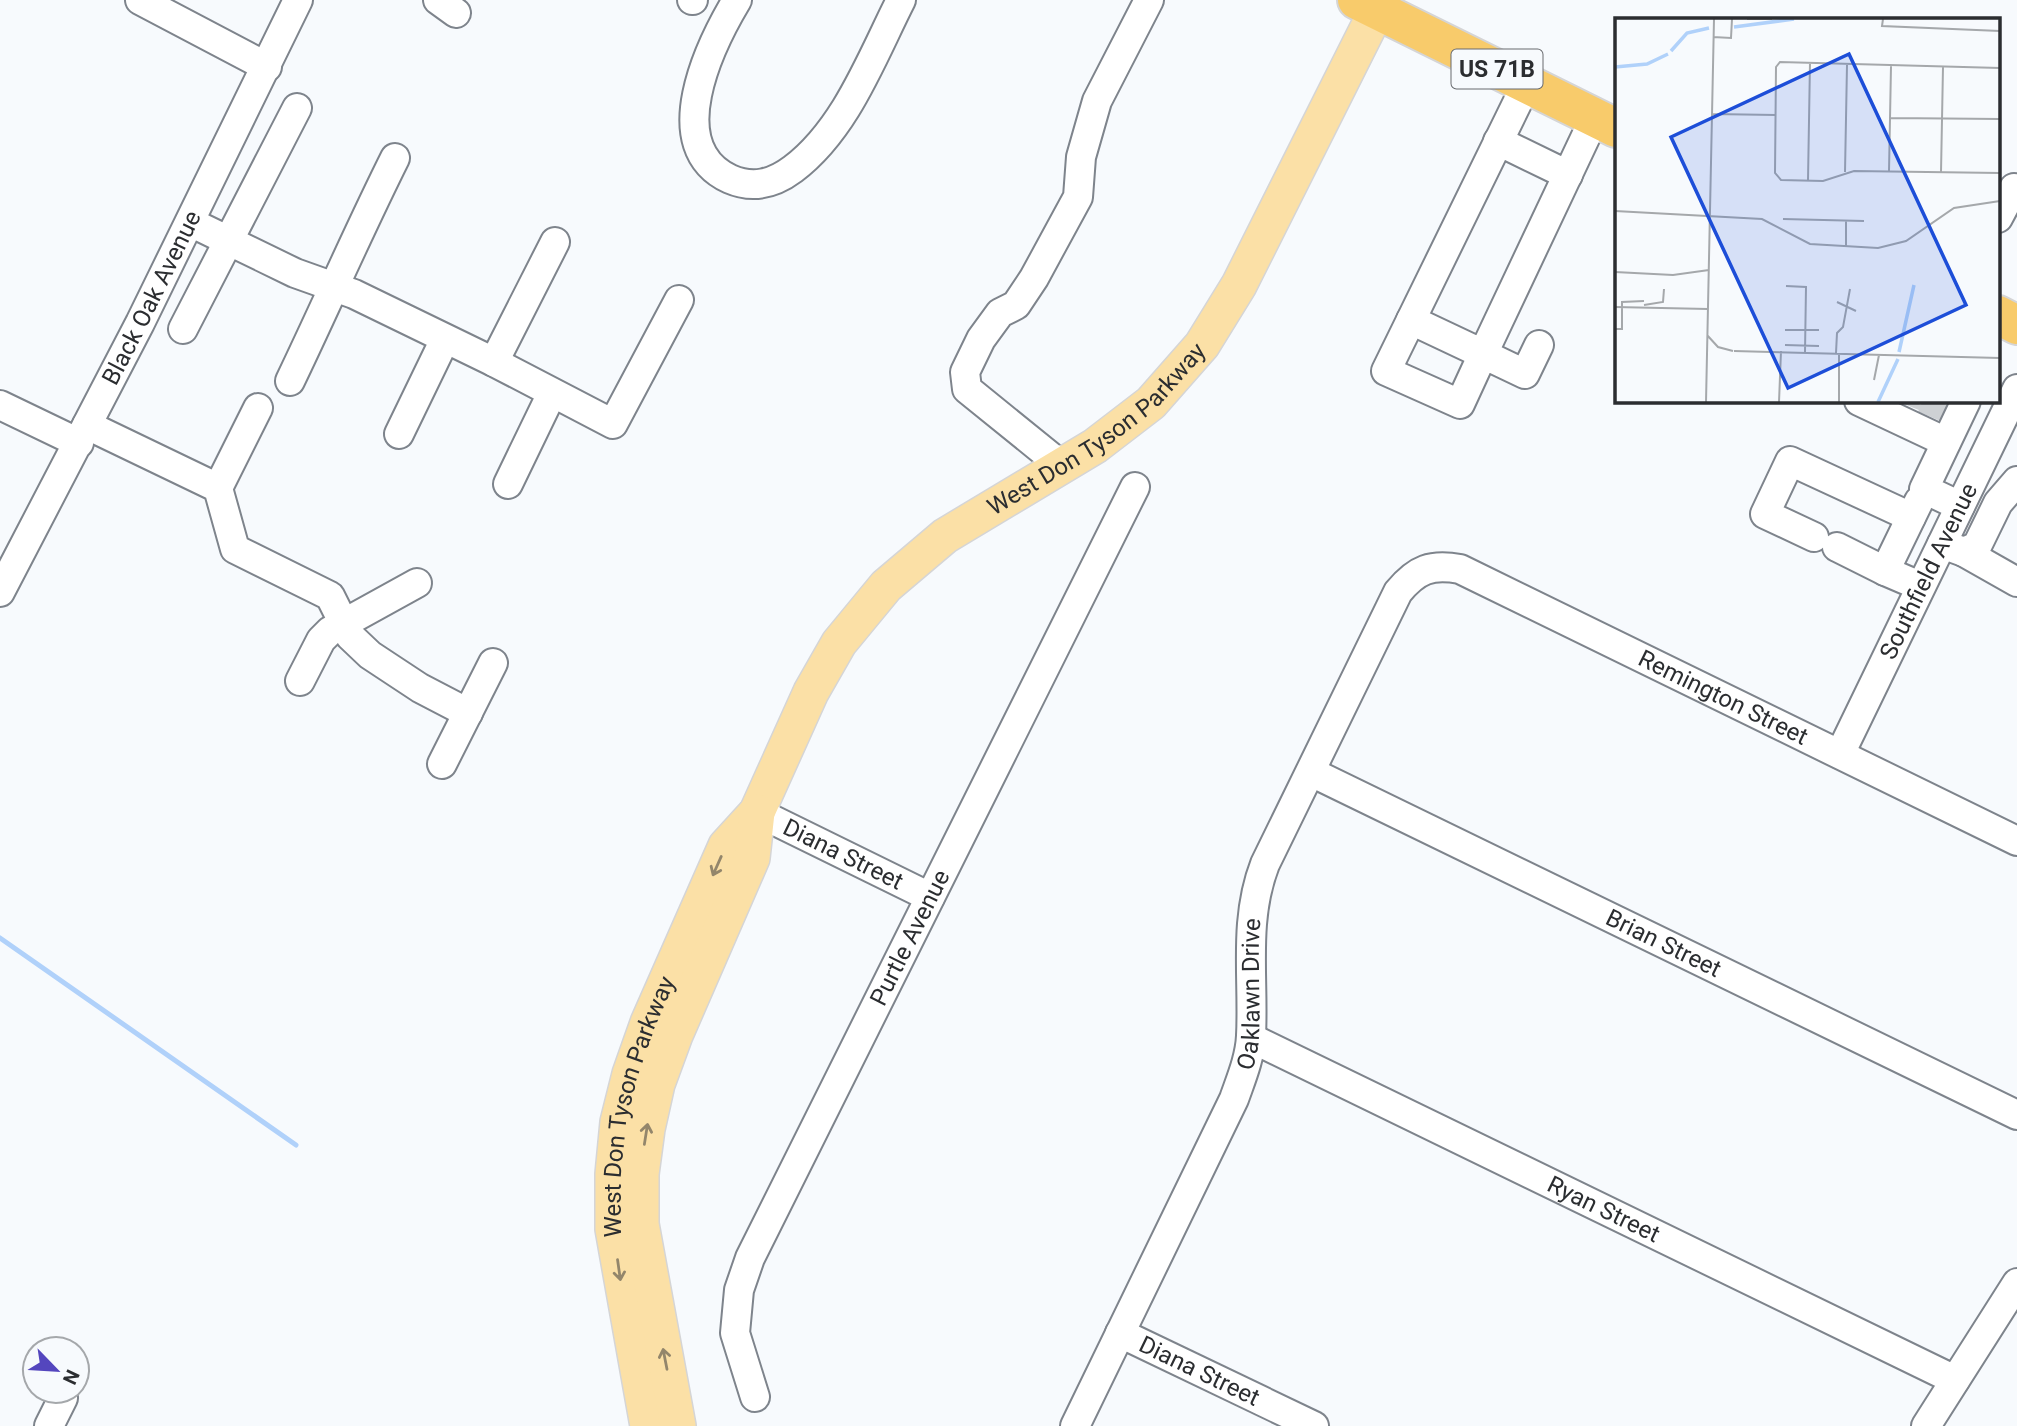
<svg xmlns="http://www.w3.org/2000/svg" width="2017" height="1426" font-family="Roboto,sans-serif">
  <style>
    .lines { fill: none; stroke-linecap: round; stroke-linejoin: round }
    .stream { stroke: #b0d1fa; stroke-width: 5 }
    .minor-tunnel { stroke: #ced1d4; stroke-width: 28; stroke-dasharray: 28 14; stroke-linecap: butt }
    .minor-casing { stroke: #7e848c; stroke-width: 32 }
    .major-casing { stroke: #d5d5d6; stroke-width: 38 }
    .highway-casing { stroke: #d5d5d6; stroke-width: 42 }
    .minor { stroke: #fff; stroke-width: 28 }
    .major { stroke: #fbe0a6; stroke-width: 35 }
    .highway { stroke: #f8cb6b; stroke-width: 38 }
    .oneway { stroke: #93866b }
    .labels { text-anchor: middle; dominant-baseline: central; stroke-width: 7; stroke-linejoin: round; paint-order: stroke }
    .shield { fill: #f7fafd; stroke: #686a6e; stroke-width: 2 }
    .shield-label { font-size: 23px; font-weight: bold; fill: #2b2d30 }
    .street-label { font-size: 24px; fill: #2b2d30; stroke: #f7fafd }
    .inset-river { fill: none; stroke: #b0d1fa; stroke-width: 3.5 }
    .inset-road { fill: none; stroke: #a5a8ab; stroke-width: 2 }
    .view { fill: #1d4ed8; fill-opacity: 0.15; stroke: #1d4ed8; stroke-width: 3.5 }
    .inset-edge { fill: none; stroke: #2b2d30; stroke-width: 3.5 }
  </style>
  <rect width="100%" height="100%" fill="#f7fafd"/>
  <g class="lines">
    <path class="stream" d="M0,938l296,207"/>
    <g class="minor-tunnel">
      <path d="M1909,406l2,-5"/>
      <path d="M1931,417l7,-16"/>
    </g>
    <g class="minor-casing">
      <g id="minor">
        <path d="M140,0l127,67"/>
        <path d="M438,0l18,13"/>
        <path d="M692,0h1"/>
        <path d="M737,0c-27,45 -77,147 -7,179 23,10 43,5 63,-10 53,-40 79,-112 108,-169"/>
        <path d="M1527,83l-116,237 72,34 112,-237"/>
        <path d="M1498,141l70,34"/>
        <path d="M1998,218l16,-30 3,1"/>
        <path d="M190,222l105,51 59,21 140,68 119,62 66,-124"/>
        <path d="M1411,320l-25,51 74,33 23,-50 42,20 14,-29"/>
        <path d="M183,329l114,-221"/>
        <path d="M494,362l61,-120"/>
        <path d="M290,381c36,-75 68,-149 105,-223"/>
        <path d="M1859,401l87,41"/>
        <path d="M0,405l79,38"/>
        <path d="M87,425l131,63 17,61 95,47 20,40 20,19 50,33 48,25"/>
        <path d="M399,434l46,-95"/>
        <path d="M1062,466l-95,-77 -2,-17 16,-33 19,-26 16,-8 18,-27 44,-81 3,-40 16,-56 52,-101"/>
        <path d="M508,484l44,-91"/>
        <path d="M218,488l40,-80"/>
        <path d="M1919,501l-34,70 35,15"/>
        <path d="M1960,506l-36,-17 42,-88"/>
        <path d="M1814,537l-49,-23 25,-53 121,56"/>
        <path d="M1942,544l22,8 13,-6 21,-43 19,-22"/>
        <path d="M1837,547l48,24"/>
        <path d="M1964,552l53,30"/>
        <path id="s1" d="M0,592l140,-269 158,-323"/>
        <path d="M300,681l21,-41 9,-9 87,-48"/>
        <path id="s2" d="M1840,754l177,-365"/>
        <path d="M442,764l51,-101"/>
        <path id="s3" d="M1311,772l706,343"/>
        <path id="s4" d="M757,812l173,85"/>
        <path id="s5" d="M1251,1038l704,342"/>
        <path id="s6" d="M1120,1333l194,93"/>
        <path id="s7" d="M755,1397l-20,-64 4,-43 11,-32 385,-771"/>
        <path d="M49,1426l14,-28"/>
        <path id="s8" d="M1075,1426l159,-327c7,-20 16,-41 17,-63 3,-59 -8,-115 14,-172l133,-272c19,-23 33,-28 62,-23l557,272"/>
        <path d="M1926,1426l91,-143"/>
      </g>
    </g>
    <g class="major-casing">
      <g id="major">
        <path id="s9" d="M648,1426l-35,-197v-55l5,-52 12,-48 18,-51 78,-177 31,-34 54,-120 28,-49 47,-57 59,-50 150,-90 56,-43 51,-58 37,-60 143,-285"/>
        <path d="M678,1426l-37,-202v-50l6,-45 10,-45 18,-49 77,-177 5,-46"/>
      </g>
    </g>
    <g class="highway-casing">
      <g id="highway">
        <path d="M1357,0l259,128"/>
        <path d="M1998,315l19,10"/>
      </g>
    </g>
    <use href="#minor" class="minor"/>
    <use href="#major" class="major"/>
    <use href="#highway" class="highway"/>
  </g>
  <defs><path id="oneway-shaft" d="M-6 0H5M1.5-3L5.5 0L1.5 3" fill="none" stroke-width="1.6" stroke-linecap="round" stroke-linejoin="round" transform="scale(1.75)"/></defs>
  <g class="oneway">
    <use href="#oneway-shaft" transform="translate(717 866) rotate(114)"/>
    <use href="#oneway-shaft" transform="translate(646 1134) rotate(-81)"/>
    <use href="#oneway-shaft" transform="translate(619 1270) rotate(82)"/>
    <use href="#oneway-shaft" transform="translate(665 1359) rotate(-101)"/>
  </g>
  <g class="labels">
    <rect class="shield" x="1451.5" y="49.5" width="91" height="39" rx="5"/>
    <g class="shield-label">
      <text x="1497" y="69">US 71B</text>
    </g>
    <g class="street-label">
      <text stroke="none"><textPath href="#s1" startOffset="331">Black Oak Avenue</textPath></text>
      <text stroke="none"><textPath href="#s9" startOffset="1176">West Don Tyson Parkway</textPath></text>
      <text stroke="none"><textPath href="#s2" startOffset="203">Southfield Avenue</textPath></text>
      <text stroke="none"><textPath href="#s8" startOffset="1269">Remington Street</textPath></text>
      <text stroke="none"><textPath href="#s4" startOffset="96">Diana Street</textPath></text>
      <text stroke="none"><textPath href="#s7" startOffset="502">Purtle Avenue</textPath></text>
      <text stroke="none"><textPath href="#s3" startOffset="392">Brian Street</textPath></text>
      <text stroke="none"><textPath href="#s8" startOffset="471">Oaklawn Drive</textPath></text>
      <text stroke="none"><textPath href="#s9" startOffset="326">West Don Tyson Parkway</textPath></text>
      <text stroke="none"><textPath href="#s5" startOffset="392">Ryan Street</textPath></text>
      <text stroke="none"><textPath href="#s6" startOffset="88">Diana Street</textPath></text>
    </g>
  </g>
  <g transform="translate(1615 18)">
    <rect width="385" height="385" fill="#f7fafd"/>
    <path class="inset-river" d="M119,9l60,-8M56,33l16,-18 22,-5M0,49l32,-3 21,-10M284,334l15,-67M263,384l20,-43"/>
    <path class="inset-road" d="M132,1h25M268,1l-1,7 118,5M98,19l18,1 1,-19M385,50l-220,-6 -4,5 -1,106 6,7 42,1 31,-10 146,2M97,96l64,1M275,100l110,1M274,153l2,-105M230,154l2,-107M326,154l2,-105M193,162l2,-118M0,193l147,8 48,25 68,4 28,-7 48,-33 46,-7M168,201l81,2M231,229v-27M0,254l58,3 36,-5M171,268l20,1 -1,65M222,284l19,9M29,287l19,-3 1,-13M0,289l93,2M0,311h7v-27l22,-1M170,312h34M92,317l11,12 15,4M170,327l34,1M119,333l266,7M221,335l1,-20 6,-6 7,-38M259,362l5,-25M91,384l8,-383M164,384l2,-51M224,384v-49"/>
    <path class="view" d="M234,36l117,251 -178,83 -117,-251z"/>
    <rect width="385" height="385" class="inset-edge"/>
  </g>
  <g transform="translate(56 1370) rotate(115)"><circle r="33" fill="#f7fafd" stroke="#a5a8ab" stroke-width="2"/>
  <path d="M0-5L12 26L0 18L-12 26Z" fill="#5446be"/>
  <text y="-10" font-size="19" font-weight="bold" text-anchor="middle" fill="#2b2d30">N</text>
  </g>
</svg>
